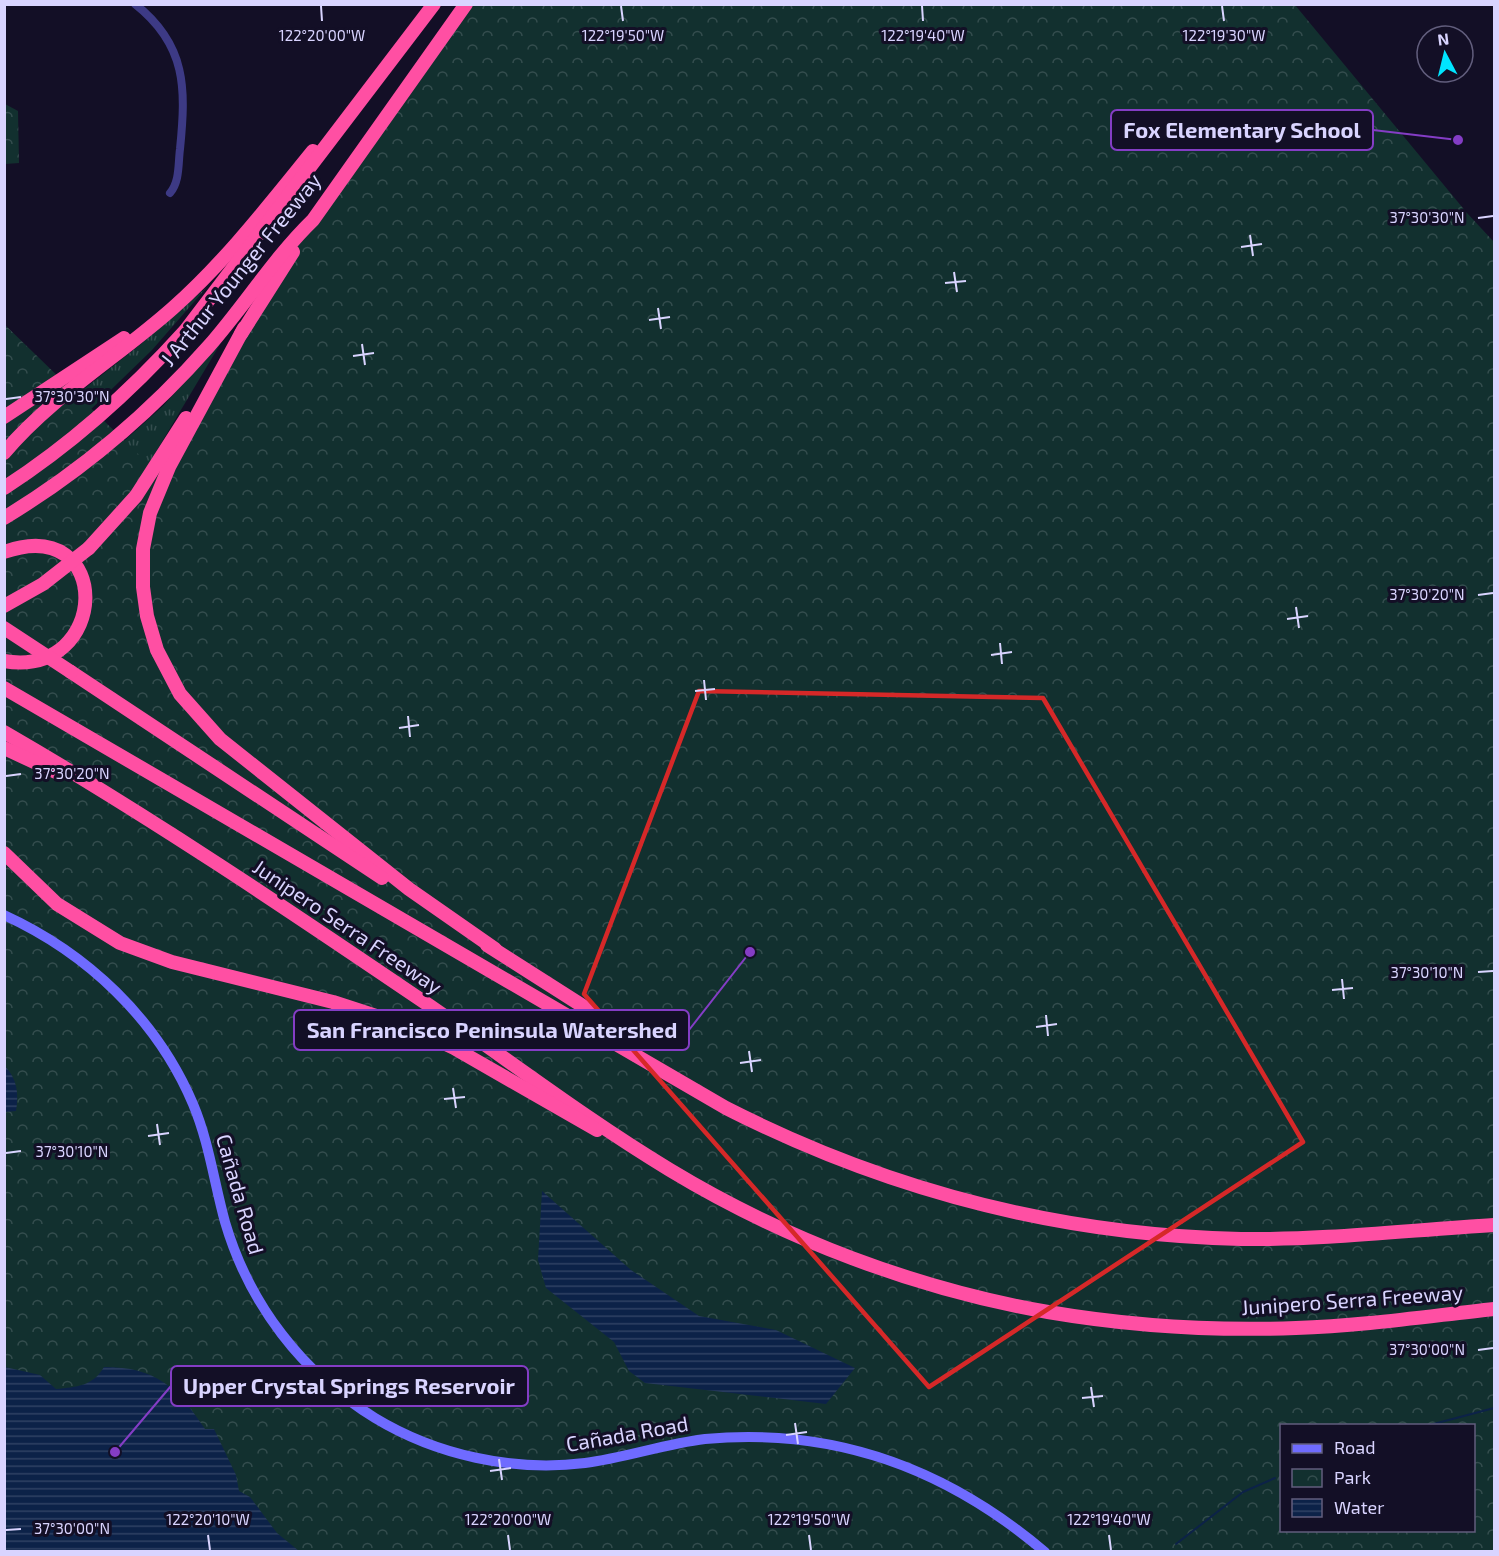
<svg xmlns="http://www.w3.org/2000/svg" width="1499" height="1556" font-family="'Exo 2',sans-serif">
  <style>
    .grass { fill: url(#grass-tufts) }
    .park { fill: url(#park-crowns); fill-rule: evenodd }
    .water { fill: url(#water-rules) }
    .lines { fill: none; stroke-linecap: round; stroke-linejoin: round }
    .stream { stroke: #0c2248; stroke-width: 2 }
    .minor { stroke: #3d3a85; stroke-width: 8 }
    .secondary { stroke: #6f6bff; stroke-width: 10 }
    .motorway { stroke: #ff4fa3; stroke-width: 14 }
    .motorway-bridge { stroke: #ff4fa3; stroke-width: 14 }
    .marked { fill: none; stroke: #d62828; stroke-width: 4.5; stroke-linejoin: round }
    .ticks { fill: none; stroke: #d9d4ff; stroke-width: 2 }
    .labels { text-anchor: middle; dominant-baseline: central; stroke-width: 6; stroke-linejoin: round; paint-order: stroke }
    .street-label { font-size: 21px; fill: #d9d4ff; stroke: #130f26 }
    .ticks-label { font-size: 15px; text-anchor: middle; fill: #d9d4ff; stroke: #130f26; stroke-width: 6; stroke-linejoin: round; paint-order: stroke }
    .leader { fill: none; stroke: #843dc5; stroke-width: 2 }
    .callout-dot { fill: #843dc5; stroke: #130f26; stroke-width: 2 }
    .callout { fill: #130f26; stroke: #843dc5; stroke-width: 2 }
    .callout-label { font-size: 22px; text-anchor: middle; font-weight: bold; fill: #d9d4ff }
  </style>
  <defs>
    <pattern id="grass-tufts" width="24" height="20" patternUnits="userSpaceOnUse" patternTransform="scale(1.5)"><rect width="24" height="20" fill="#12302f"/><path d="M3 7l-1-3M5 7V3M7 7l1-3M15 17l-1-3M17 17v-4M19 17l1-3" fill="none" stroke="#344d4e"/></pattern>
    <pattern id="park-crowns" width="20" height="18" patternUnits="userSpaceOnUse" patternTransform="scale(1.5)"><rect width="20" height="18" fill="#12302f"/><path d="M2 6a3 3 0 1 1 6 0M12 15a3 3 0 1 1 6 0" fill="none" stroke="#344d4e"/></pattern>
    <pattern id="water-rules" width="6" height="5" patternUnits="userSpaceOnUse" patternTransform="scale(1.5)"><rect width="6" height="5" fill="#0c2248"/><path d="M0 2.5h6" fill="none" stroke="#2f4163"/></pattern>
  </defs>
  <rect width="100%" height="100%" fill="#130f26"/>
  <g class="grass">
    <path d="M207,287l-55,63 -66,64 -30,-3 85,-67z"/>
    <path d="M222,341l-84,141 -134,47 101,-71 58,-52z"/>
  </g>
  <g class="park">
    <path d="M467,5h828l172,208 27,29v1309h-1489l-1,-1227 159,154 131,-227zM1282,1426h192v104h-192z"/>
    <path d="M5,104l13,7 1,52 -14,1z"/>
  </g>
  <g class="water">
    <path d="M5,1066c12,13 14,27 11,45l-11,1z"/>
    <path d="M542,1191l89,79 68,46 77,14 79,38 -29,36 -181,-21 -16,-12 -15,-29 -68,-54 -8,-28z"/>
    <path d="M5,1367l35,8 16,14c21,-2 37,-3 48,-22 52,0 73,20 101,62h9l22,46 3,16 11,6 27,36 22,18h-294z"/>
  </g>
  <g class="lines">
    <g class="stream">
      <path d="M1426,1426l68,-18"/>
      <path d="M1176,1544l67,-52 32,-14"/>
      <path d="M1165,1552v-1"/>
    </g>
    <path class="minor" d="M135,4c52,41 51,85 45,145 -2,15 0,32 -10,44"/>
    <path class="secondary" d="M4,915c83,38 153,104 189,189 16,38 21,78 32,118 24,82 77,151 150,196 61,37 138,54 210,45 40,-5 79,-19 120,-24 130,-12 241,29 340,113"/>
    <g class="motorway">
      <path d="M244,328l-75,139 -19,46 -7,36v38l4,29 10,34 23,44 40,45 189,150 86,60"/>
      <path d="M241,334l52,-82"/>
      <path d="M4,417l120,-79"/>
      <path d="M4,453c48,-57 114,-96 169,-145 52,-46 96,-103 140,-157"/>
      <path d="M4,488c68,-44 127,-97 181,-157l249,-327"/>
      <path d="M4,518c76,-46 146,-105 205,-172 36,-41 65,-88 104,-126l153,-216"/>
      <path d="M89,548l47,-52 50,-78"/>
      <path d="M4,552c111,-39 106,127 0,109"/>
      <path d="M71,672l311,206"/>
      <path d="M4,688l722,420c161,82 334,127 515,131 84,1 169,-9 253,-14"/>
      <path d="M4,732c147,85 286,179 426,274 80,55 157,114 240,164 114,69 246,119 378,142 82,14 166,19 248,16 67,-2 133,-12 198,-19"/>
      <path d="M4,748l56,26"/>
      <path d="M4,853l53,51 63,39 52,19 161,40 74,24 47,22 143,82"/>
      <path d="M487,945l102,65 20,23"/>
    </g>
    <g class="motorway-bridge">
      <path d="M4,606l39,-22 46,-36"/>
      <path d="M4,628l67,44"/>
    </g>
  </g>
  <path class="marked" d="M699,691l344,7 260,444 -374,245 -345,-393z"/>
  <path class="ticks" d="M321,6l1,15M621,6l2,15M922,6l1,15M1222,6l2,15M1478,218l15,-2M1250,235l3,21M1241,247l21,-3M954,272l3,20M945,283l21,-2M658,308l3,21M649,320l21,-3M362,344l3,21M353,356l21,-3M6,399l15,-2M1478,595l15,-2M1296,607l3,21M1287,619l21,-3M1000,643l2,21M991,655l21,-3M704,680l2,20M695,691l20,-2M408,716l2,21M399,728l20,-3M6,776l15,-2M1478,972l15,-1M1342,979l2,20M1332,990l21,-2M1046,1015l2,21M1036,1027l21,-3M749,1051l3,21M740,1063l21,-3M453,1088l3,20M444,1099l21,-2M157,1124l3,21M148,1136l21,-3M6,1153l15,-2M1478,1350l15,-2M1091,1387l3,20M1082,1398l21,-2M795,1423l3,21M786,1435l21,-3M499,1459l3,21M490,1471l21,-3M6,1530l15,-1M208,1535l2,15M508,1535l2,15M809,1535l2,15M1109,1535l2,15"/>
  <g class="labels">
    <g class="street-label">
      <text transform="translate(240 269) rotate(-51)">J Arthur Younger Freeway</text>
      <text transform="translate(348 926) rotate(34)">Junipero Serra Freeway</text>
      <text transform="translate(241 1194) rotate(74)">Cañada Road</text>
      <text transform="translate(1352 1299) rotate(-4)">Junipero Serra Freeway</text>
      <text transform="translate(627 1433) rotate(-10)">Cañada Road</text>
    </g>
  </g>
  <g class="ticks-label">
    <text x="322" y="41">122°20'00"W</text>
    <text x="623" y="41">122°19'50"W</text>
    <text x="923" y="41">122°19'40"W</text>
    <text x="1224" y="41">122°19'30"W</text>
    <text x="1427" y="223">37°30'30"N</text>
    <text x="72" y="402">37°30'30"N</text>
    <text x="1427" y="600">37°30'20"N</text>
    <text x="72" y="779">37°30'20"N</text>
    <text x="1427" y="978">37°30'10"N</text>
    <text x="72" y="1157">37°30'10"N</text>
    <text x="1427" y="1355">37°30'00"N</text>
    <text x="208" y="1525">122°20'10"W</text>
    <text x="508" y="1525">122°20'00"W</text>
    <text x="809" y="1525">122°19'50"W</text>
    <text x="1109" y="1525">122°19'40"W</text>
    <text x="72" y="1534">37°30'00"N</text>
  </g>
  <path class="leader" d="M1458 140L1373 130M750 952L689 1030M115 1452L171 1386"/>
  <g class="callout-dot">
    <circle cx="1458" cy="140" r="6"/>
    <circle cx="750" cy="952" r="6"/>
    <circle cx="115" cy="1452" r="6"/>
  </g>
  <g class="callout">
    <rect x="1111" y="110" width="262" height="40" rx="6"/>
    <rect x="294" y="1010" width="395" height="40" rx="6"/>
    <rect x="171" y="1366" width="357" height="40" rx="6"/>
  </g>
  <g class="callout-label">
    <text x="1242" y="138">Fox Elementary School</text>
    <text x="492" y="1038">San Francisco Peninsula Watershed</text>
    <text x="349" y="1394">Upper Crystal Springs Reservoir</text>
  </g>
  <rect width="1499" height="1556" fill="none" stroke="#d9d4ff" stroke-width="12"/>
  <rect x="1280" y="1424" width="195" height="108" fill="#130f26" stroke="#625e7d" stroke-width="1.5"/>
  <rect x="1292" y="1444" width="30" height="9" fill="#6f6bff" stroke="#625e7d" stroke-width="1.5"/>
  <text x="1334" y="1454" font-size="18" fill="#d9d4ff">Road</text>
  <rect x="1292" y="1469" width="30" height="18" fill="url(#park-crowns)" stroke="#625e7d" stroke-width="1.5"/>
  <text x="1334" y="1484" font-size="18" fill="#d9d4ff">Park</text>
  <rect x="1292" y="1499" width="30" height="18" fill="url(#water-rules)" stroke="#625e7d" stroke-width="1.5"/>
  <text x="1334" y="1514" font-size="18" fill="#d9d4ff">Water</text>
  <g transform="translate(1445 54) rotate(353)"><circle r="28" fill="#130f26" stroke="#625e7d" stroke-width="1.5"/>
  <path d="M0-4.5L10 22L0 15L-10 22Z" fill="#00e5ff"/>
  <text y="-9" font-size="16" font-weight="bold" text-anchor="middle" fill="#d9d4ff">N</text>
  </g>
</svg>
